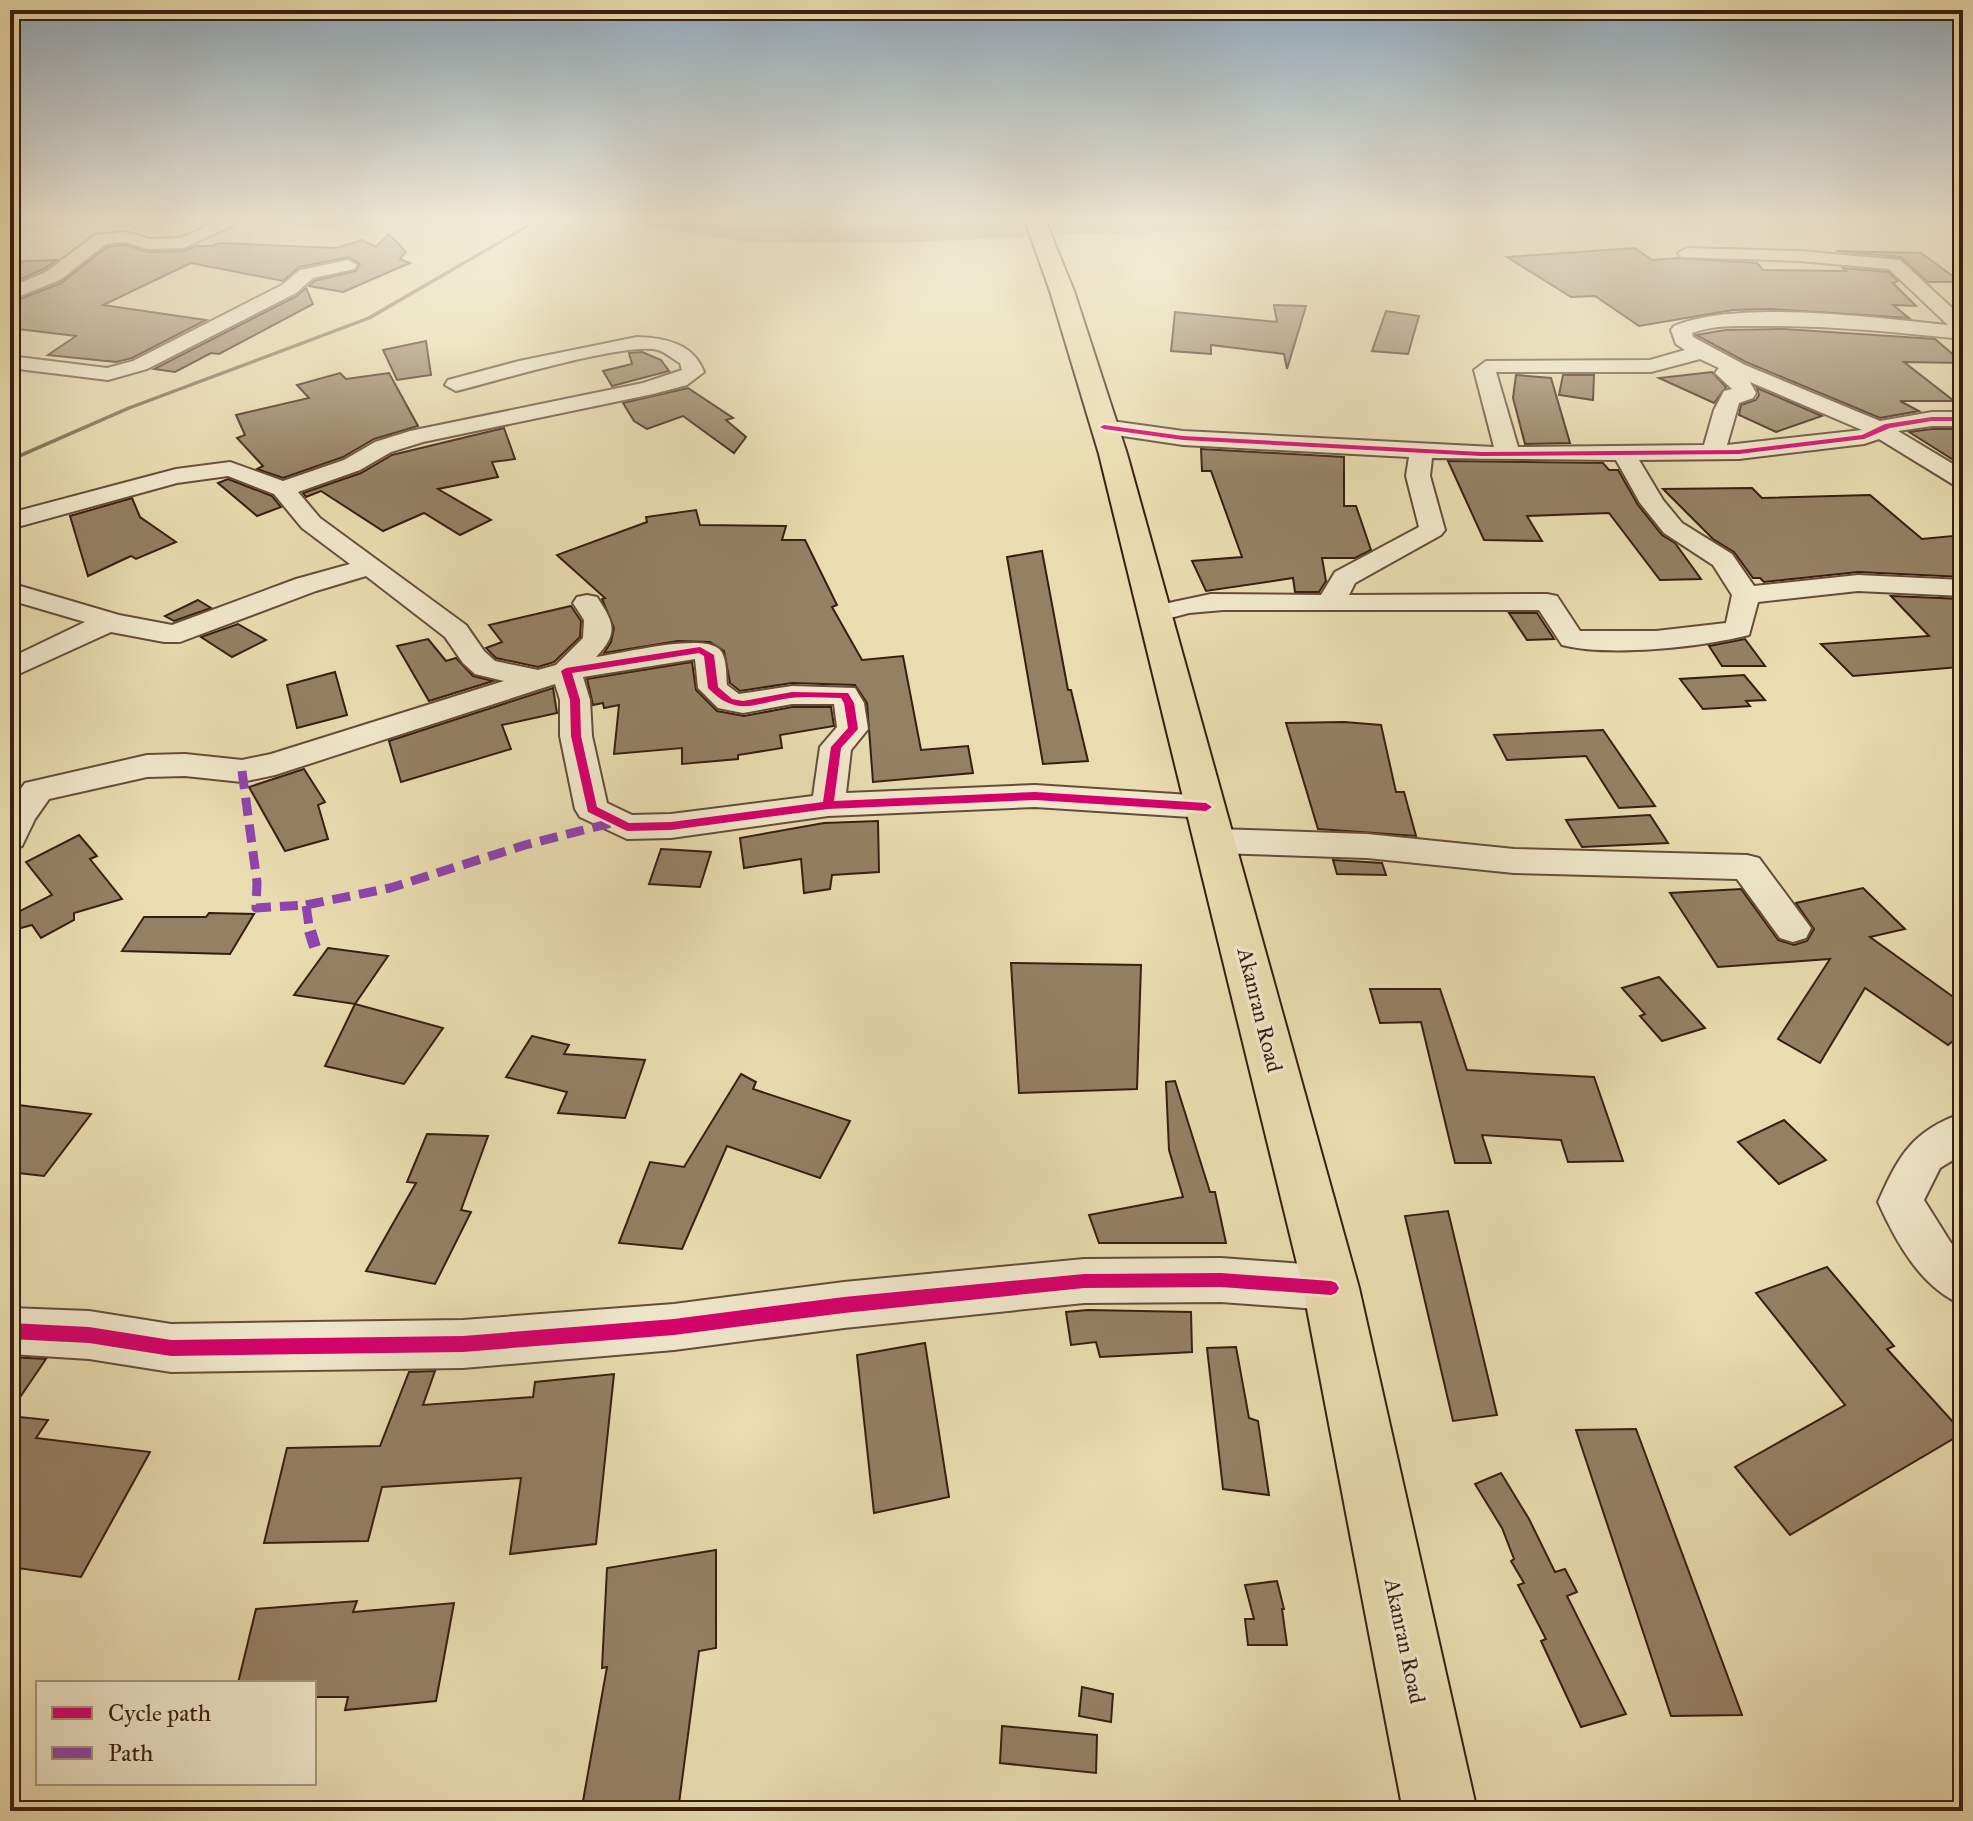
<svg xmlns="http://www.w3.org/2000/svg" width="1973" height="1821" font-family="'IM FELL Great Primer',serif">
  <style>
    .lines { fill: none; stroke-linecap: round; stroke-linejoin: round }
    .stream { fill: #806950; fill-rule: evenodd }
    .river { fill: #ae9b7a; fill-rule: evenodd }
    .building { fill: #958064; stroke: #3a1d12; stroke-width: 2 }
    .minor-casing { stroke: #664d3a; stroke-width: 4 }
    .major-casing { stroke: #3a1d12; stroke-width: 4 }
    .minor { fill: #f1e8cc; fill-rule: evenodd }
    .major { fill: #e9dcb0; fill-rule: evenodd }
    .quiet-far1 { stroke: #8e44ad; stroke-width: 9; stroke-dasharray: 18 9; stroke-linecap: butt }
    .quiet { stroke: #8e44ad; stroke-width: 12; stroke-dasharray: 23 12; stroke-linecap: butt }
    .cycleway-casing { stroke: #f1e8cc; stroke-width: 5 }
    .cycleway { fill: #d6006c; fill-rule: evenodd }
    .labels { text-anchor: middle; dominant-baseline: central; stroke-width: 6; stroke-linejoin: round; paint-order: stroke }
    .street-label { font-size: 22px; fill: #3a1d12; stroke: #f1e8cc }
  </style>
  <rect width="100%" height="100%" fill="#e9dcb0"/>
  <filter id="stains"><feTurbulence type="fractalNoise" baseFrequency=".0025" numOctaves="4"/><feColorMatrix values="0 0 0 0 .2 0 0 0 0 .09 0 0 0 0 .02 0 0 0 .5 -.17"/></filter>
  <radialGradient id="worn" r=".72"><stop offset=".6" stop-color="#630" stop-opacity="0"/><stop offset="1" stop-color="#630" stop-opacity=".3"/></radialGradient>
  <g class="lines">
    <path class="stream" d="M535,220h6l-170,99 -240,90 -121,53v-4l117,-51 240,-90z"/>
    <g class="river">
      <path d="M10,220h69l-4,6 -65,9z"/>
      <path d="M285,220h56l-4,6c-15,4 -33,4 -48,0z"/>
      <path d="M644,220l249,5 135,-5 6,2 4,6 -4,6 -10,3 -131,6 -146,-1 -89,-14 -10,-2z"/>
      <path d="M1042,220h288l-4,6 -10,2 -264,7 -10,-3 -4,-6z"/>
    </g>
  </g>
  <g class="building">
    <path d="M389,234l17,18 -6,7 10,4 -67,29 -34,-6 5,-5 42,-10 4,-7 -11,-7 -50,10 -16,14 -92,-18 -88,42 103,15 -74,38 -16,4 -68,-7 28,-19 -66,-8v-25l51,-20 46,-36 19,-2 21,7 37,-1 13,-5h16l6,-3 117,5 26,-8 14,7z"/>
    <path d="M1635,248l17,12 26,-2 79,5 6,7 83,1 -3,-3 45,4 10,9 -5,2 23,23 -23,-1 16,13 -139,-9 -37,1 -94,16 -44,-30 -24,1 -64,-40z"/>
    <path d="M1836,251l85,2 40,29h-33l-28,-25z"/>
    <path d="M57,260l-13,9 -34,15v-14l13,-9z"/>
    <path d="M306,288l7,16 -94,50 -8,-1 -36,19 -21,-3 143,-73z"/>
    <path d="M1274,305l32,1 -19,63 -3,-15 -73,-9v9l-40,-3 4,-39 102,10z"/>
    <path d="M1386,311l33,5 -11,38 -36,-3z"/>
    <path d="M1784,329l151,10 28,24 -59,-1 50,39h-54l19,10 -39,7 -134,-56 -50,-27 29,-5z"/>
    <path d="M426,341l5,34 -34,5 -14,-30z"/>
    <path d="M642,352l19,8 8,11 -57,15 -9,-15 29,-7 -3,-11z"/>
    <path d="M1712,372l14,15 -12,16 -55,-25z"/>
    <path d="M340,373l6,6 43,-6 29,53 -44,13 -31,18 -60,21 -26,-9 6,-3 -26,-28 8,-3 -9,-20 73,-17 -12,-13z"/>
    <path d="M1516,375l35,3 19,65 -45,1 -12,-46z"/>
    <path d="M1563,375h31l-1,25 -34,-5z"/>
    <path d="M688,388l45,30 -7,2 20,17 -12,16 -51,-37 -36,13 -13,-8 -11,-18z"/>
    <path d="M1757,388l65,28 -46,16 -37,-17 2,-10 15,-5 3,-5z"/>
    <path d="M504,428l11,31 -23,3 6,15 -60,12 53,31 -31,15 -36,-22 -41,18 -62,-40 -15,6 -3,-4 58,-20 31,-18z"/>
    <path d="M1932,429h20l11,6v31l-54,-34z"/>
    <path d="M1201,449l143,8v49h12l15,44 -16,8h-33l4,23 -7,11h-24l-2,-14 -87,13 -14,-30 50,-4 -31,-86h-9z"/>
    <path d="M1448,461l155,2 6,7h9l20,35 24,30 13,8 26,36 -41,1 -51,-67 -82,3 15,25 -58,-1z"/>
    <path d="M228,479l44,17 9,11 -24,9 -39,-33z"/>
    <path d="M1752,488l10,10 108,-3 52,44 41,-4v42l-105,-5 -94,10 -4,-4h-7l-19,-26 -21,-13 -50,-50z"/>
    <path d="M132,498l8,19 36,25 -40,17 -5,-3 -43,20 -18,-60z"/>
    <path d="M696,510l4,15 86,1 -4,14h23l32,65 -5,2 30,53 41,-4 18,94 47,-4 5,27 -100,9 -6,-79 -12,-18 -63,-2 -52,8 -10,-8 -6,-32 -14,-9 -32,-1 -74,12 7,-11 3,-14 -12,-29 3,-1 -48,-43 90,-33 -1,-5z"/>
    <path d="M1042,551l26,139h3l17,71 -45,3 -36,-207z"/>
    <path d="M1891,596l72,3v72l-4,-4 -106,9 -32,-32 108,-8z"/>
    <path d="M198,600l13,8 -37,13 -9,-5z"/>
    <path d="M571,606l10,15 -1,16 -26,25 -16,5 -42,-9 -10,-10 16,-6 -13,-17z"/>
    <path d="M1509,613h28l17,26 -27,1z"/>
    <path d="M238,624l28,16 -34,17 -31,-20z"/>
    <path d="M428,639l18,22 10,-3 17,18 20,5 -64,20 -32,-55z"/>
    <path d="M1745,639l20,27h-43l-13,-20z"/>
    <path d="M692,662l4,28 21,21 27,5 48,-9h39l3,19 -54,9 2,13 -44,7v4l-56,5v-16l-68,6 5,-49 -15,3 -1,-5 -10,2 -6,-26z"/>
    <path d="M335,672l12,43 -50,13 -10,-43z"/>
    <path d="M1744,675l21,25 -19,1 4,5 -47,3 -23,-30z"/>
    <path d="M553,688l4,25 -55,12 9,24 -110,33 -12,-41z"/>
    <path d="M1344,722l37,3 15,67h8l12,44 -98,-7 -32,-106z"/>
    <path d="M1603,730l52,76 -36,2 -33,-52 -79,4 -13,-25z"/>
    <path d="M304,769l21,33 -7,3 10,34 -43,12 -36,-64z"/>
    <path d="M1650,815l18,28 -86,4 -16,-27z"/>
    <path d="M878,821l1,51 -47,3 -2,14 -26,4 -3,-34 -57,9 -4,-30 84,-15z"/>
    <path d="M79,835l18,21 -7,3 32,40 -48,14v7l-33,18 -9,-13 -22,6v-15l42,-21 -26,-33z"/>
    <path d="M661,849l50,3 -11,35 -51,-3z"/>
    <path d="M1333,860l49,3 4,12 -49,-1z"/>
    <path d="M1863,888l42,41 -35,8 93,67v29l-15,12 -83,-57 -45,75 -42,-24 52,-80 -112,8 -48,-74 71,-4 37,51 16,5 13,-4 7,-12 -18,-26z"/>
    <path d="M209,913l45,1 -24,40 -108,-3 22,-34h62z"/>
    <path d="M328,948l60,8 -33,48 -61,-9z"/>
    <path d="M1011,963l130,2 -4,124 -118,4z"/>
    <path d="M1659,977l46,51 -43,13 -22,-25 5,-2 -23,-26z"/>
    <path d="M1370,989h70l27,81 127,7 29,84 -55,1 -7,-22 -79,-5 9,28h-36l-34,-141 -41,1z"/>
    <path d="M355,1004l88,24 -39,56 -79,-18z"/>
    <path d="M532,1036l37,9 -5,9 81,6 -20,58 -67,-5 9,-21 -61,-15z"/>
    <path d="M741,1074l15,8 -3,7 97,32 -30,57 -93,-32 -45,103 -63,-6 31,-81 34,5z"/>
    <path d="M1175,1081l35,111h5l11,51h-127l-10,-28 94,-18 -14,-47 -3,-68z"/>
    <path d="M10,1104l81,10 -47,62 -34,-4z"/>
    <path d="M1784,1120l42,40 -47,24 -41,-42z"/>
    <path d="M427,1134l61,2 -27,74 10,2 -36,72 -69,-13 50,-88 -9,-1z"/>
    <path d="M1448,1211l49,204 -44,6 -48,-205z"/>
    <path d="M1827,1267l67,79 -7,3 76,84 -173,102 -55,-68 110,-62 -89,-112z"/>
    <path d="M1088,1310l103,2 1,40 -92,5 -4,-15 -25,3 -5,-33z"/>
    <path d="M925,1343l24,154 -75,16 -17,-158z"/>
    <path d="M1236,1347l13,71 9,3 11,74 -46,-6 -16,-141z"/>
    <path d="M10,1357l36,2 -36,53z"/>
    <path d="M435,1371l-12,34 110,-8 2,-15 79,-8 -18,170 -86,10 11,-76 -139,9 -14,54 -104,2 23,-95 93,-2 29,-74z"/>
    <path d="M10,1416l38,4 -12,18 114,14 -69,125 -71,-10z"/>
    <path d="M1636,1429l106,286 -71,1 -95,-286z"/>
    <path d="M1501,1473l28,46 26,53 10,-3 12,23 -10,4 59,118 -45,13 -40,-86 5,-2 -28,-54 6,-2 -13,-22 3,-2 -12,-31 -27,-44z"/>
    <path d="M716,1550v98l-17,3 -21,160h-40v-10h-55l24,-134 -5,1 5,-100z"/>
    <path d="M1277,1581l7,28h-2l5,36h-39l-3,-26h9l-9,-34z"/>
    <path d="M357,1601l-4,11 101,-9 -18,98 -91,9 3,-13h-34v-14h-76l18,-74z"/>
    <path d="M1082,1687l31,7 -2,28 -32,-6z"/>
    <path d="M1002,1726l95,9 -1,38 -96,-10z"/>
  </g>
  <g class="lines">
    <g class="minor-casing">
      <g id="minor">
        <path d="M221,220h12l3,4 -52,24 -37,1 -21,-7 -20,2 -46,36 -50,20v-13l36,-15 49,-37 32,-3 22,7 32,-1z"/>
        <path d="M1687,248l113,3 100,9 63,58v21c-68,-7 -136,-14 -204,-13 -22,0 -46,-1 -67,7l1,4 52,28 135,56 52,-9h31v14h-31l-34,5 65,39v17l-9,-2 -75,-46 -15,5 -125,15 -100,1 24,40 19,23 50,31 22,32 104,-11 105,5v16l-105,-5 -100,11 -9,33c-47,12 -140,22 -187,10l-23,-35h-316l-34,3 -34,9 -10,-2 -4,-6 4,-6 66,-14 110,1 14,-23 84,-45 -13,-51 3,-19 -226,-12 -87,-13 -3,-5 3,-5 8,-2 79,11 311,16 -20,-77 12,-9 164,-1 35,-10 -9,-6 -5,-14 3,-4c64,-27 203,-8 274,-1l-59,-56 -89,-8 -119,-4 -3,-4zM1700,359l19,9 -4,5 17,16 -8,2 -10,19 -10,35 -186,2 -22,-75h155zM1750,382l112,48 -135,15 12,-42 14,-5 3,-5zM1432,458l184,2 24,43 24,30 49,32 19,30 -6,28 -70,8h-76l-23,-35 -10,-2 -198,1 6,-12 86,-48 4,-5 -15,-54z"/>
        <path d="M348,260l9,5 -3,4 -41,9 -17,15 -149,76 -32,9 -7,2 -98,-12v-12l97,12 26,-7 149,-76 18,-15z"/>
        <path d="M637,337c28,1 56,6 67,35l-17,13 -34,9 -230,48 -32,10 -31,18 -62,22 22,26 146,107 18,26 11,10 43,9 18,-5 27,-27 1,-18 -11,-17 4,-6 10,-2 10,2c17,26 22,36 -1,60 25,-3 105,-24 123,-8 8,7 7,25 8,36l12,9 53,-8 63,2 9,15 4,26 -17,21 -5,43 189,-8 171,11 12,3 5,8 -5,8 -12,3 -171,-11 -207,9 -157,22 -44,1 -47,-22 -5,-8 -15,-73v-36l-5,-16 -280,91 -33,7 -57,-6 -38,1 -98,22 -14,20 -13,27 -12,4v-46l15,-21 122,-28 38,-1 57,6 29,-6 233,-73 -29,-7 -12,-11 -18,-26 -79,-61 -50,15 -136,51h-16l-53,-10 -101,46v-20l75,-36 -75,-22v-17l109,32 53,10 124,-46 54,-15 -48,-36 -28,-34 -46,-18 -51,7 -167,46v-16l166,-44 54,-7 53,19 61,-21 31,-18 35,-11 233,-48 39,-13 -2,-7c-7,-4 -15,-11 -22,-13 -31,-9 -164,32 -202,41l-11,-6 3,-5 71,-19zM695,659l3,29 20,20 25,5 49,-9h42l3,23 -17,20 -7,49 -142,18 -39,1 -25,-12 -15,-67 -2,-36 -7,-23z"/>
        <path d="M1217,829l150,5 147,15 233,6 12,3 52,70 -5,10 -13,4 -13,-4 -43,-59 -223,-6 -147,-15 -150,-5 -12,-4 -5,-8 5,-8z"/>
        <path d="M1963,1113v41l-23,14 -16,32 27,43 12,10v52c-42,-17 -67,-63 -85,-103 21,-47 34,-71 85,-89z"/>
        <path d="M1221,1258l110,8 16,6 7,16 -7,16 -16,6 -110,-8 -137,1 -240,25 -170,22 -211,18 -292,4 -82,-13 -79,-5v-46l79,3 82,13 292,-4 211,-16 170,-22 240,-23z"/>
      </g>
    </g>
    <g class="major-casing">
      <path id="major" d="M1025,220h20l29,71 53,163 232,834 118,523h-74l-100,-523 -204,-834 -49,-163z"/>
    </g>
    <use href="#minor" class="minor"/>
    <use href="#major" class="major"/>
    <g class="quiet-far1">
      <path d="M242,771l15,111 -1,26 50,-3 4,28"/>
      <path d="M306,905l84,-17 135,-43 90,-23"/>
    </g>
    <path class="quiet" d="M310,931l5,16"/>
    <g class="cycleway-casing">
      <g id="cycleway">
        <path d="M1932,417h31v4h-31l-42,7 -26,11 -125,15 -258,2 -298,-16 -79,-11 -4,-2 4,-2 79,11 298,16 258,-2 123,-15 23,-11z"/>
        <path d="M700,647l14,8 4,32 14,12 11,2 49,-9 56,1 6,10 4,26 -17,19 -7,53 201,-9 171,11 6,4 -6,4 -171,-11 -207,9 -157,21 -44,1 -39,-19 -17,-76 -1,-36 -9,-29 5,-3zM699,653l5,3 4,32c29,30 47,15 82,10 17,-2 34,0 51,0l3,5 4,25 -17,19 -8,55 -152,20 -42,1 -32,-16 -16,-71 -1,-36 -8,-27z"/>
        <path d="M1221,1273l110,8 5,2 3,5 -3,5 -5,2 -110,-8 -137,1 -240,25 -170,22 -211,17 -292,4 -82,-13 -79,-4v-16l79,4 82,13 292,-4 211,-17 170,-22 240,-23z"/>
      </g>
    </g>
    <use href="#cycleway" class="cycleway"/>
  </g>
  <linearGradient id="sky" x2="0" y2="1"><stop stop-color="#91aabc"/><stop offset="0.46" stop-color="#f5efdb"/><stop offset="1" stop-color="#f5efdb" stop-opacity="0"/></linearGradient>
  <rect width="1973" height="475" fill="url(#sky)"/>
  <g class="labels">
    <g class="street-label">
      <text transform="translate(1260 1010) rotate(76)">Akanran Road</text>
      <text transform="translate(1405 1641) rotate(78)">Akanran Road</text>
    </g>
  </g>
  <rect width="1973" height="1821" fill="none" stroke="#e9dcb0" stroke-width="40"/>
  <rect x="12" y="12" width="1949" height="1797" fill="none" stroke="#3a1d12" stroke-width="4"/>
  <rect x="20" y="20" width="1933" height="1781" fill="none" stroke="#3a1d12" stroke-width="2"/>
  <rect x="36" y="1681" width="280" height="104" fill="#f1e8cc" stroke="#a89782" stroke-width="2"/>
  <rect x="52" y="1707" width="40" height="12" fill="#d6006c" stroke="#a89782" stroke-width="2"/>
  <text x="108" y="1721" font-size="24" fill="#3a1d12">Cycle path</text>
  <rect x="52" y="1747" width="40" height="12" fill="#8e44ad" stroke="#a89782" stroke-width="2"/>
  <text x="108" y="1761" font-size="24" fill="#3a1d12">Path</text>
  <rect width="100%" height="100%" filter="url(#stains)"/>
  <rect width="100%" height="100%" fill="url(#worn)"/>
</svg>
